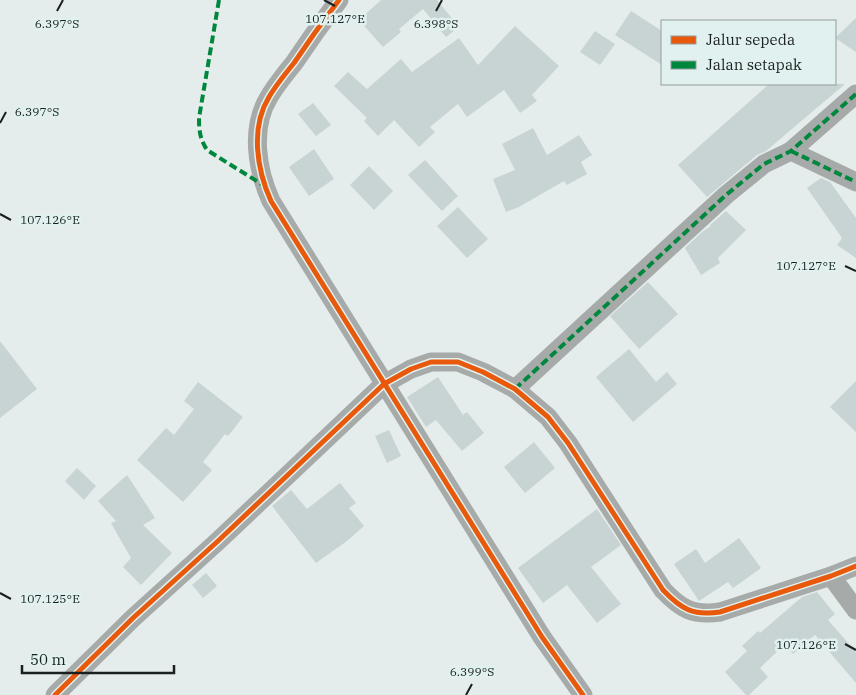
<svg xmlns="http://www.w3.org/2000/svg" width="856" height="695" font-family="'IBM Plex Serif',serif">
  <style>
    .building { fill: #c8d4d3 }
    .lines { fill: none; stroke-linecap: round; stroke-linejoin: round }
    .minor { stroke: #a6aaa9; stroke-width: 19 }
    .quiet { stroke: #00873e; stroke-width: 4; stroke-dasharray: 8 4; stroke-linecap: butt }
    .cycleway-casing { stroke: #e0f1ef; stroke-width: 8 }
    .cycleway { stroke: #e8590c; stroke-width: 5 }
    .ticks { fill: none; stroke: #1a201f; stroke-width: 2 }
    .ticks-label { font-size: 12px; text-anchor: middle; fill: #1a201f; stroke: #e0f1ef; stroke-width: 5; stroke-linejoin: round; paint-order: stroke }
  </style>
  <rect width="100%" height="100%" fill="#e4edec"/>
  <g class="building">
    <path d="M381,0h56l22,27 -13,10 -23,-28 -24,20 2,3 -18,15 -24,-27z"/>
    <path d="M631,11l31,20v34l-47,-30z"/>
    <path d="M856,18v34l-21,-14z"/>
    <path d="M515,26l44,40 -27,29 5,6 -17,12 -16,-23 -37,27 -9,-13 -28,23 5,5 -16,15 -25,-27 -16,16 -14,-15 3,-3 -33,-32 14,-14 19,17 34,-30 11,13 47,-34 19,27z"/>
    <path d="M595,31l20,13 -15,21 -20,-13z"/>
    <path d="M769,84h76l-79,67 -9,4 -50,42 -29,-32z"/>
    <path d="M313,103l18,22 -15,11 -18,-22z"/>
    <path d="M533,128l14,27 32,-20 13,20 -11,7 6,12 -20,11 -3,-4 -45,26 -13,5 -13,-33 22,-9 -13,-26z"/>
    <path d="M314,149l20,30 -25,17 -20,-29z"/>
    <path d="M425,160l33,36 -16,15 -34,-36z"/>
    <path d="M369,166l24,25 -19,19 -24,-25z"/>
    <path d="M821,178l9,4 26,36v40l-19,-13 5,-7 -35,-50z"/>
    <path d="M458,207l30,32 -21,19 -30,-32z"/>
    <path d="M726,211l20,19 -28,28 2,5 -19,12 -16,-27 17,-16 9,-6 -1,-1z"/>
    <path d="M648,282l30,32 -39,35 -29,-33z"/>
    <path d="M0,341l37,48 -37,29z"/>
    <path d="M629,349l27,33 11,-10 10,12 -44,38 -37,-45z"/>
    <path d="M438,377l25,38 4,-3 17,21 -22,18 -26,-31 -10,7 -19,-30z"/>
    <path d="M856,381v51l-26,-25z"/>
    <path d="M198,382l45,35 -15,19 -3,-2 -22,28 9,8 -29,32 -46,-42 29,-32 8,7 20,-26 -10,-8z"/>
    <path d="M389,430l12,26 -14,7 -12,-27z"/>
    <path d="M534,442l21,26 -30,25 -21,-26z"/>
    <path d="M77,468l19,18 -12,14 -19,-19z"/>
    <path d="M127,475l28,43 -12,7 29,28 -31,32 -18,-18 8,-9 -20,-35 5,-2 -18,-20z"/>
    <path d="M340,483l16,20 -7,5 15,18 -17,15 -31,22 -44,-57 19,-16 16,19z"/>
    <path d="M597,509l24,36 -30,22 30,37 -24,19 -30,-38 -24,18 -25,-35z"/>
    <path d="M739,538l22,30 -28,20 -5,-6 -29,19 -25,-37 22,-15 9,14z"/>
    <path d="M206,573l11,13 -14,12 -11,-13z"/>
    <path d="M817,592l18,22 -7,6 28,32v31l-41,-48 -22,19 -8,-10 -25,24 8,9 -19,18h-3l-21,-23 22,-21 -5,-5 16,-15 2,2 42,-36z"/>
  </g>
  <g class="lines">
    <g class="minor">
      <path d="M339,0c-16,21 -31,42 -45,63 -9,11 -18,22 -25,34 -19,31 -12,73 2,104l271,436 41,58"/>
      <path d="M791,151l65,31"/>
      <path d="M515,389l211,-194 38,-31 27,-13 65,-57"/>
      <path d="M831,576l25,34"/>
      <path d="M55,695l78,-77 85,-77 166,-157 27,-15 20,-7h27l25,10 32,17 33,28 20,26 95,147c18,19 30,26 57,22l111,-36 25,-10"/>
    </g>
    <g class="quiet">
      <path d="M219,0l-20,118c0,13 1,21 8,32l56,35"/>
      <path d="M791,151l65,31"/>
      <path d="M515,389l211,-194 38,-31 27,-13 65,-57"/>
    </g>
    <g class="cycleway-casing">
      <g id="cycleway">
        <path d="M339,0c-16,21 -31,42 -45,63 -9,11 -18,22 -25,34 -19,31 -12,73 2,104l271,436 41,58"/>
        <path d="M55,695l78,-77 85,-77 166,-157 27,-15 20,-7h27l25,10 32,17 33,28 20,26 95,147c18,19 30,26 57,22l111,-36 25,-10"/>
      </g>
    </g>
    <use href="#cycleway" class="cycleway"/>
  </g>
  <path class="ticks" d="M324,0l11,6M57,11l6,-11M436,11l6,-11M0,123l6,-11M0,214l11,6M845,266l11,5M0,593l11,6M845,644l11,6M466,695l6,-11"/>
  <g class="ticks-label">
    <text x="335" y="23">107.127°E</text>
    <text x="57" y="28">6.397°S</text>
    <text x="436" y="28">6.398°S</text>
    <text x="37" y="116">6.397°S</text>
    <text x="50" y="224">107.126°E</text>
    <text x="806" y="270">107.127°E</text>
    <text x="50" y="603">107.125°E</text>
    <text x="806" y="649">107.126°E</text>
    <text x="472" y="676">6.399°S</text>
  </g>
  <rect x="661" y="20" width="175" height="65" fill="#e0f1ef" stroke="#919d9c"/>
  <rect x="671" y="36" width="25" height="8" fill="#e8590c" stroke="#919d9c"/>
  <text x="706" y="45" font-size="15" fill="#1a201f">Jalur sepeda</text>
  <rect x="671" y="61" width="25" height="8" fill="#00873e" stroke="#919d9c"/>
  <text x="706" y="70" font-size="15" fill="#1a201f">Jalan setapak</text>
  <path d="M22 665v8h152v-8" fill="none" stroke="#1a201f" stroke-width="2.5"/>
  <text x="30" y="665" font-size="15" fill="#1a201f" stroke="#e0f1ef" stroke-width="4" paint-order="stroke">50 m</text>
</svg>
